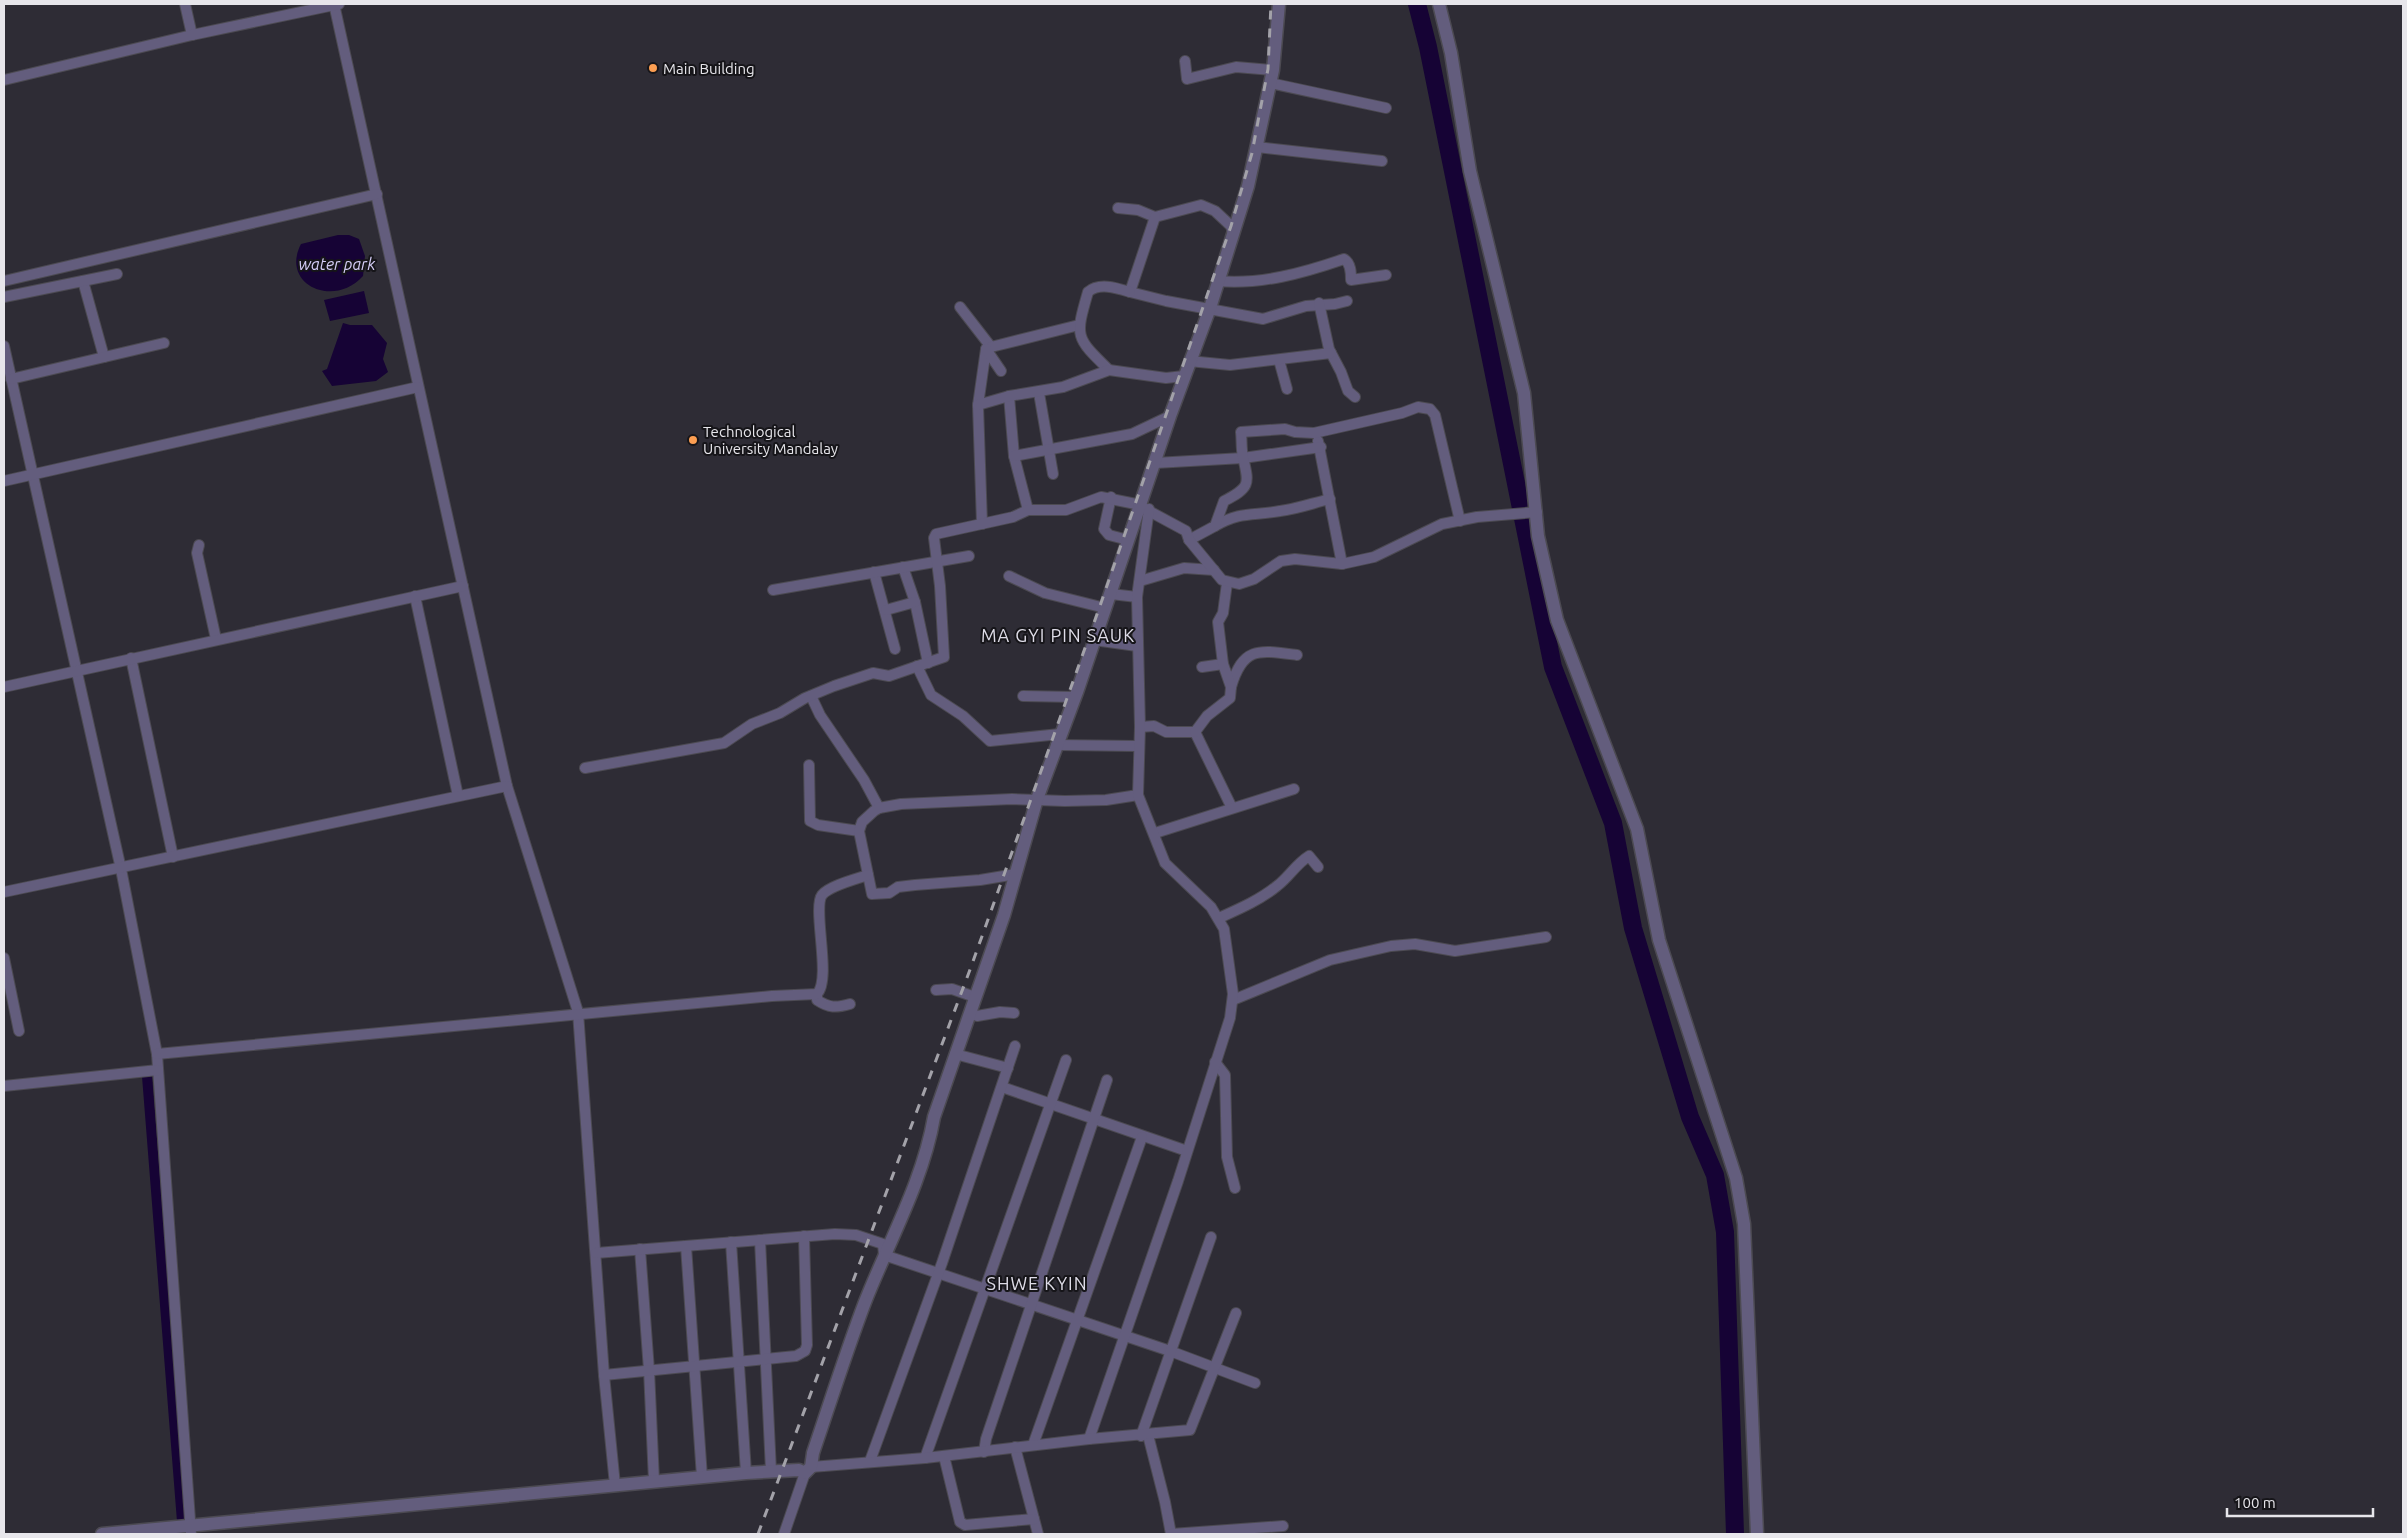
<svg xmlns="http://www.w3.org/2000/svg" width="2407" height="1538" font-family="Ubuntu,sans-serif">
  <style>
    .water { fill: #160335 }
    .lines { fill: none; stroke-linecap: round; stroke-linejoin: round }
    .canal { stroke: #160335; stroke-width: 10 }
    .river { stroke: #160335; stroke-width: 18 }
    .minor-casing { stroke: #4c4a52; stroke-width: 12 }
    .tertiary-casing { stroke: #4c4a52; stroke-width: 15 }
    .minor { stroke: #635d7d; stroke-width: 10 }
    .tertiary { stroke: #635d7d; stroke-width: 12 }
    .rail { stroke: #a3a2a9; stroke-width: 3; stroke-dasharray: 9 9; stroke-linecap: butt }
    .poi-dot { fill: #fc9e52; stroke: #161519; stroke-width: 2 }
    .labels { text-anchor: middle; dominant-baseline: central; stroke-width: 4; stroke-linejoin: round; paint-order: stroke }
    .poi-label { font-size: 15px; fill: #e7e6eb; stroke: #161519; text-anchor: start }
    .water-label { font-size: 16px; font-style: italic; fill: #d4cdf6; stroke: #161519 }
    .quarter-label { font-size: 18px; letter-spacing: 1px; fill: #dedce7; stroke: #161519 }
  </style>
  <rect width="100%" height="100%" fill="#2e2c35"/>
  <g class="water">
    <path d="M338,235h11l10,4 6,17 -2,20c-30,33 -83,8 -62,-32z"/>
    <path d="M364,291l5,22 -39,8 -6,-21z"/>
    <path d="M343,323l7,2h22l15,18 -4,16 5,13 -12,9 -44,5 -10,-15 5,-2z"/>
  </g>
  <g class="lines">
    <path class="canal" d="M147,1076l36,458"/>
    <path class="river" d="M1417,4l11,43 125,620 60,156 20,105 57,189 25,58 10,57 10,302"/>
    <g class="minor-casing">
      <g id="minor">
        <path d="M185,4l7,31"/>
        <path d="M334,4l173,782 71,226 26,363 11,110"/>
        <path d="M1185,61l2,18 49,-12 37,3"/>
        <path d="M4,80l188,-45 147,-31"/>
        <path d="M1270,83l116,25"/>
        <path d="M1257,147l125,14"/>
        <path d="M1118,208l20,2 17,7 46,-12 14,6 16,15 2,7"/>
        <path d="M1155,217l-25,75 36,9 97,18 43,-13 29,-2 12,-3"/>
        <path d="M4,281l373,-87"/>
        <path d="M83,281l21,76"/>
        <path d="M1217,281c44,4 86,-8 127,-22 7,4 7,14 7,21l35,-5"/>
        <path d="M4,297l113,-23"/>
        <path d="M1319,303l10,46 12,23 7,19 7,6"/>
        <path d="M960,307l31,40 -5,2 -8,56 4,119"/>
        <path d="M4,346l117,523 36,185 34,480"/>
        <path d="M991,347l88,-22"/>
        <path d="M986,349l15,22"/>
        <path d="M1279,360l8,29"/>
        <path d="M1189,361l41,4 101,-12"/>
        <path d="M1109,370c-34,-33 -34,-33 -21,-78 11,-10 29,-4 42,0"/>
        <path d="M11,379l153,-36"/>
        <path d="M1039,393l14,81"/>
        <path d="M1009,396l5,60 14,54"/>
        <path d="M978,405l31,-9 54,-9 46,-17 57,8 18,-2"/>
        <path d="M1318,441l24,123"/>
        <path d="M1014,456l118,-22 38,-18"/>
        <path d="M1155,463l88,-5 78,-11"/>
        <path d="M4,481l414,-94"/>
        <path d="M1111,497l-7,32 5,6 19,5"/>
        <path d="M1215,526c26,-15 38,-10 65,-15 17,-2 33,-8 50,-12"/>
        <path d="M1189,540l26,-14 9,-25c27,-14 25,-17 19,-44 -2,-8 -1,-17 -2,-25l44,-3 10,3 19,1 88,-20 16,-6 12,2 5,6 25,106"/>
        <path d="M199,545l-2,8 19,86"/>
        <path d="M903,567l12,35 13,61"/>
        <path d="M874,572l21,77"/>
        <path d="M1009,576l36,17 60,15"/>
        <path d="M1140,581l44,-13 30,2"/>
        <path d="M773,590l196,-34"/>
        <path d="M1111,594l26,3"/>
        <path d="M415,596l43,200"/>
        <path d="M886,610l29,-8"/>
        <path d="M1094,640l43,6"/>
        <path d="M131,658l42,199"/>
        <path d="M917,666l14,29 32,21 27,25 70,-7"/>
        <path d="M1202,667l21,-3"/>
        <path d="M4,687l459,-101"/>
        <path d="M1231,687c12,-41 28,-37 66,-32"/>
        <path d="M811,696l9,19 44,65 15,28"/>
        <path d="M1023,696l52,1"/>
        <path d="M1140,727l14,-1 12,6h29l37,76"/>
        <path d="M1195,732l12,-16 23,-18 1,-11 -8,-23 -5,-42 5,-9 4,-30"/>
        <path d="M1056,745l82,1"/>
        <path d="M809,765l1,56 8,4 41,6"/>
        <path d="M585,768l139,-25 28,-19 28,-11 25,-15 29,-12 39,-13 16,3 55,-19 -4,-71 -6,-48 2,-4 77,-17 15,-7h38l35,-13 35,7 50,27 3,9 33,40 17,4 15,-5 27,-18 14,-2 47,5 32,-7 68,-33 35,-7 60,-5"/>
        <path d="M1155,833l139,-44"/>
        <path d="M1016,874l-36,6 -65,5 -17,2 -9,6 -17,1 -13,-63 3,-9 12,-11 5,-3 22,-4 111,-5 53,2 41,-1 32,-5"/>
        <path d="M4,892l503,-106"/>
        <path d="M1219,918c20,-9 41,-18 58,-32 12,-9 19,-22 32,-30l9,11"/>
        <path d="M4,958l15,73"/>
        <path d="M936,990l16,-1 23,8"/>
        <path d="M817,994v6c12,8 19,8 33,4"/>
        <path d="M1233,1000l97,-40 61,-14 24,-2 40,7 91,-14"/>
        <path d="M970,1012l7,4 23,-4 14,1"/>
        <path d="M157,1054l615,-58 45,-2c15,-15 -5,-86 5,-99 7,-9 34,-16 46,-20"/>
        <path d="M955,1054l53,14"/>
        <path d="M1215,1062l10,13 2,82 8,31"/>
        <path d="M4,1086l154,-16"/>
        <path d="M1002,1087l185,64"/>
        <path d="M760,1240l11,231"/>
        <path d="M731,1242l15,231"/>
        <path d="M686,1246l16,231"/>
        <path d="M640,1249l9,121 5,111"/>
        <path d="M596,1253l239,-19 21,1 27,9 1,11 286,96 85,32"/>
        <path d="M604,1375l192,-19 9,-5 2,-6 -3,-109"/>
        <path d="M1148,1435l17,67 6,32"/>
        <path d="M1141,1436l70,-199"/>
        <path d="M1089,1439l89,-258 52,-163 3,-24 -9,-65 -13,-22 -46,-44 -27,-68 2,-68 -3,-130 12,-88"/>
        <path d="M1033,1445l109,-308"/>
        <path d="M1015,1447l23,87"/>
        <path d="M984,1452l2,-13 121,-359"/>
        <path d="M944,1456l16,66 5,3 69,-6"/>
        <path d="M925,1458l141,-398"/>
        <path d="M870,1461l72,-198 73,-217"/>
        <path d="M811,1467l114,-9 164,-19 101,-9 46,-117"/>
        <path d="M784,1534l21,-61"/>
        <path d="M1171,1534l112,-8"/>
      </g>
    </g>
    <g class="tertiary-casing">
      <g id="tertiary">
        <path d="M1439,4l12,49 19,118 54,222 14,143 19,84 80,209 22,111 77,238 8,46 13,310"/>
        <path d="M102,1534l644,-61 53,-3 6,3 6,-6 2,-14c17,-50 33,-101 52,-151 24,-61 58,-121 69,-185l70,-202 33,-116 40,-107 93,-276 40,-108 38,-122 25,-116 6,-66"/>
      </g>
    </g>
    <use href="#minor" class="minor"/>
    <use href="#tertiary" class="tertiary"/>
    <path class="rail" d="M758,1534l213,-567 129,-361 131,-380 21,-73 16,-84 3,-65"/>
  </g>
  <g class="poi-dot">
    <circle cx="653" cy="68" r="5"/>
    <circle cx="693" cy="440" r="5"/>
  </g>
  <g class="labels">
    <g class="poi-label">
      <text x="663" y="68">Main Building</text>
      <text x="703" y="431">Technological<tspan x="703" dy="17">University Mandalay</tspan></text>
    </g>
    <g class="water-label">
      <text x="337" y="264">water park</text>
    </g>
    <g class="quarter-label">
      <text x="1058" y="635">MA GYI PIN SAUK</text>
      <text x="1037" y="1283">SHWE KYIN</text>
    </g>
  </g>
  <rect width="2407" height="1538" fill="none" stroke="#e7e6eb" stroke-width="10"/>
  <path d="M2227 1508v8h146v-8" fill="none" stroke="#e7e6eb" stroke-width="2.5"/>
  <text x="2234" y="1508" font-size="15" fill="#e7e6eb" stroke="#161519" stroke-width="4" paint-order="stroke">100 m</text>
</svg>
